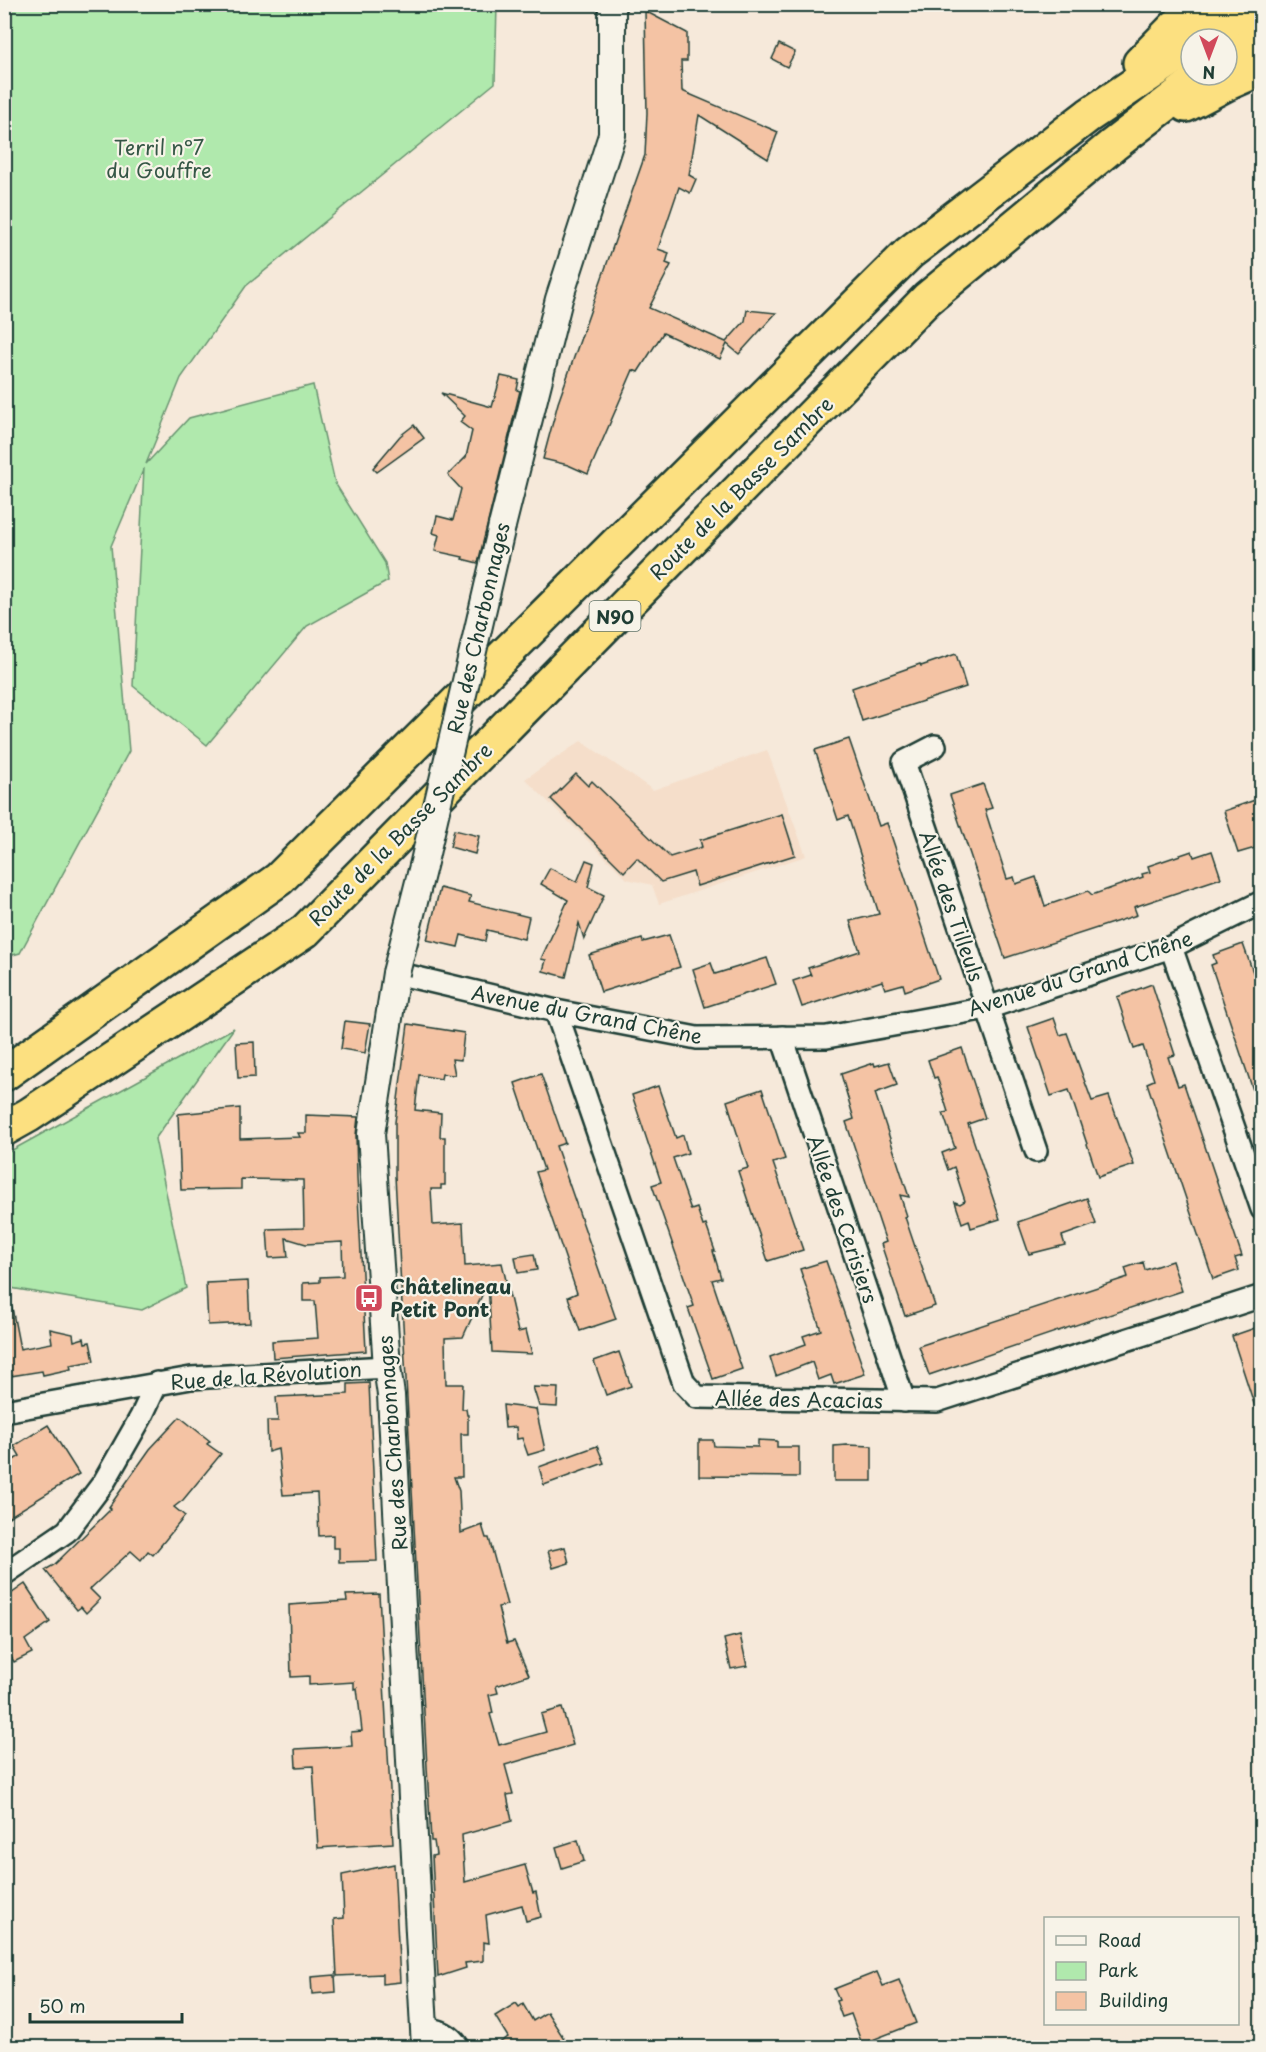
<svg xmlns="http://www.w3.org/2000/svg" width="1266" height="2052" font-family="'Playpen Sans',sans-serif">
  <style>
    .built { fill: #f5deca }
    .green { fill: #b0e9ad; stroke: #689370; stroke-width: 1.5 }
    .building { fill: #f4c3a4; stroke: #1f3d34; stroke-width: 1.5 }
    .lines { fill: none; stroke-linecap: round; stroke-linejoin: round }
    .minor-casing { stroke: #1f3d34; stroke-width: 26 }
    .tertiary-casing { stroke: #1f3d34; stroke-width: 30 }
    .trunk-casing { stroke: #1f3d34; stroke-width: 38 }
    .minor { stroke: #f7f3e8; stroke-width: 21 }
    .tertiary { stroke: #f7f3e8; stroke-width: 26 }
    .trunk { stroke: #fce080; stroke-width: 33 }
    .tertiary-bridge-casing { stroke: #1f3d34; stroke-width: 30; stroke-linecap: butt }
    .tertiary-bridge { stroke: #f7f3e8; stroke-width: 26 }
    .labels { text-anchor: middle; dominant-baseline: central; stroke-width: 4.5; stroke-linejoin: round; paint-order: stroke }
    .shield { fill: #f7f3e8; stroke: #60746a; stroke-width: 1.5 }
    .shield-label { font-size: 18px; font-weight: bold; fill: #1f3d34 }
    .park-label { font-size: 20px; fill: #355746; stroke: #f7f3e8 }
    .street-label { font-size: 20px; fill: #1f3d34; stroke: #f7f3e8 }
    .poi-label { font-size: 20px; font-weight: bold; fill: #1f3d34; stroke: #f7f3e8; text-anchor: start }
  </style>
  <rect width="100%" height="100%" fill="#f6e9da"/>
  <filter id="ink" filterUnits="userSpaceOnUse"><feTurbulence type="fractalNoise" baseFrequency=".0167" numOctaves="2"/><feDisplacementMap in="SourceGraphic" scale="12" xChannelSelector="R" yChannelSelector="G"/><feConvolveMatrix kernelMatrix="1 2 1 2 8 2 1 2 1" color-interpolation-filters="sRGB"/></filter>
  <g filter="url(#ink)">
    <path class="built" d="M581,741l72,49 114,-40 39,106 -147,48 -7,-19 -25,-6 -102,-100z"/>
    <g class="green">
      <path d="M4,5h493l-2,78 -249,203 -65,92 -35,86 43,-46 124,-33 22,98 50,80 3,18 -81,45 -100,119 -74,-59 11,-218 -33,78 18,205 -109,202 -15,4z"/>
      <path d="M234,1028l-79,111 31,149 -44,22 -137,-23v-133z"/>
    </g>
    <g class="building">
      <path d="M645,11l42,22v28h-6l1,30 96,41 -10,27 -69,-44 -10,60 7,4 -6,14 -11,-6 -21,62 11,4 -3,10 5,2 -22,43 77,34 19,-21 2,-11 29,3 -37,41 -12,-10 -7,15 -57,-26 -25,39 -5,-2 -45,104 -20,-9 -25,-6 15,-56 87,-248 2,-42z"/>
      <path d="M779,44l16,8 -8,15 -15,-8z"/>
      <path d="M501,376l18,4 -2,10 3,1 -42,172 -16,-4 1,-2 -28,-6 4,-16 -6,-2 4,-17 16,4 8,-31 -13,-14 18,-18 6,-26 -12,-9 5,-6 -24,-23 51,14z"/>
      <path d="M414,425l10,13 -47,34 -4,-4 27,-32z"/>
      <path d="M956,654l10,33 -104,34 -10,-33 68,-24 1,2z"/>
      <path d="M849,739l30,87 8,-3 52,156 -34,12 -2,-7 -18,5 -3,-8 -80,26 -9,-26 18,-6 -3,-7 52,-17 -10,-30 29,-7 -31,-98 -10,4 -23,-70z"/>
      <path d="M576,774l12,12 4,-5 78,76 32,-10 -2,-7 82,-26 13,41 -98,31 -4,-14 -32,10 -24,-24 -13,14 -73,-73z"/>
      <path d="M983,784l9,24 -7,2 22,69 7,-2 2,7 20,-7 9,29 43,-15 4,4 51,-18 -1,-3 8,-2 -2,-6 44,-15 2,6 18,-6 9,27 -87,29 3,8 -132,43 -55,-163z"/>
      <path d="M1255,800l7,17v29l-24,7 -14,-42z"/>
      <path d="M454,830l25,6 -4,18 -25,-7z"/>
      <path d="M586,860l8,3 -6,24 16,8 -20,44 -5,-16 -13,54 -23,-6 3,-11 -5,-1 27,-59 -27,-16 9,-16 27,14z"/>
      <path d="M440,888l31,8 -2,6 60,15 -5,22 -37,-9 -2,11 -24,-6 -3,12 -31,-7z"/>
      <path d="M669,935l11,32 -79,25 -12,-37 53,-16 1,3z"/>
      <path d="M1243,944l19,54v107h-4l-47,-140 5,-2 -3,-8z"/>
      <path d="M767,958l9,26 -71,23 -12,-38 18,-6 4,11z"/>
      <path d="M1152,984l23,71 -7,2 10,29 6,-2 58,172 -7,2 4,12 -26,9 -66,-196 7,-3 -11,-34 -9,3 -17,-52z"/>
      <path d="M1054,1018l6,17 7,-2 25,68 17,-5 25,69 -36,12 -29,-87 -18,6 -23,-69z"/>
      <path d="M345,1021l25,3 -5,29 -24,-4z"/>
      <path d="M408,1024l56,9 -3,27 -9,-1 3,16 -13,-1 -1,5 -22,-4 -4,35 26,3 -1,24h5v48h-4v4h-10l2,36 30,-2 2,43 37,-3 16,69 8,-2 6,24 -40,-2 -4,-70 -25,55 -18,1 1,46h17l-1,25h4l1,6h1v19h-7l1,43h-8l5,14 2,42 21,-8 4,13h3l18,67 -9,2 9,36 7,-2 15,34 -33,11 2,7 -9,2 4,18 -3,1 9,31 47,-13 -5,-18 21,-6 11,37 -68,20 8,29 -6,1 5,26 -50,14 3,47 60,-17 8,28 3,-1 5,25 -15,4 -4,-16 -36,10 3,28 -6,-1v19l-18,2 1,5 -28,9 -6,-121 4,-1 -2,-14h-3l-36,-665v-54z"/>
      <path d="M254,1042l1,35 -17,1 -2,-35z"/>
      <path d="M962,1048l23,70 -17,6 32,95 -29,9 -2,-8 -7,3 -7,-21 5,2 5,-3 -11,-34 -6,3 -6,-17 13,-5 -12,-35 5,-1 -11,-35 -3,1 -6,-18z"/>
      <path d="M889,1062l8,23 -22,8 34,104 -9,-2 7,21 -2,1 30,89 -30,10 -24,-72 5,-2 -40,-120 8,-3 -13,-45 33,-11 1,3z"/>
      <path d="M541,1074l24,69 -9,3 60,173 -36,12 -12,-34 9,-4 -41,-121 8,-2 -29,-87z"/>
      <path d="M658,1086l18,52 7,-3 5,18 -15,5 18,52 6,-2 6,18 3,-1 9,26h-2l8,27 -9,2 30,89 -29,10 -25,-71 6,-2 -42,-121 9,-3 -29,-87z"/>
      <path d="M762,1089l23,70 -12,4 30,87 -35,11 -30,-90 10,-3 -21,-67z"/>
      <path d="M240,1108v31l60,-2 -2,-4h8v-18l52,2 -2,18 1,42 9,174 -93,7 -1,-17 46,-3 -3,-37h-12v-18l17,-1v-5l23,-1 -1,-34 -36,2 -20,-6 2,19 -19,1 -2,-29 37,-1 -1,-48 -62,-1v10l-60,1 -3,-76z"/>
      <path d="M1087,1198l9,26 -34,12 3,9 -36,9 -11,-32z"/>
      <path d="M534,1254l3,16 -19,3 -3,-16z"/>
      <path d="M826,1261l39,113 -31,10 -3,-9 -13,5 -6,-18 -36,14 -6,-19 36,-13 -3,-8 18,-6 -21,-61z"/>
      <path d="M1172,1261l10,30 -76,25 -1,-1 -176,60 -10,-29 209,-69 -3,-9 18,-6 2,8z"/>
      <path d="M248,1281l2,42 -42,2 -2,-42z"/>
      <path d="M12,1308l8,41 32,-6 -2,-14 23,5 1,7 10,-3 1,5 5,-1 4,19 -24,4 1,4 -28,6 -1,-4 -38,6v-68z"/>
      <path d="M1258,1327l4,9v79l-4,1 -26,-80z"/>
      <path d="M619,1352l12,34 -25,9 -12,-34z"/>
      <path d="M369,1383l8,178 -38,1v-14h-6v-13l-14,1 -2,-43 -34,2 -5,-46 -10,3 -1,-31h11l-2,-24 72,-3v-10z"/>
      <path d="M533,1387l25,1 -1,19 -18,-1z"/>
      <path d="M503,1405l33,4 9,41 -17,5 -6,-17 -5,1 -1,-12 -11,1z"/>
      <path d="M180,1417l30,24 -3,3 14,10 -38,46 -9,7 11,9 -32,39 -5,-4 -7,9 -10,-9 -41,38 10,10 -14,14 -5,-6 -4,3 -32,-40 9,-5 57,-56 -2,-2 41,-58z"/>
      <path d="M48,1425l31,49 -75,46v-54l16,-10 -6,-10z"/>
      <path d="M699,1440h14l1,6 44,1v-7l19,1v6h22v30l-100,-1z"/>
      <path d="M847,1445l25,1v35h-38v-35z"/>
      <path d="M597,1446l7,17 -60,22 -5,-18z"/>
      <path d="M565,1547l4,16 -16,5 -5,-17z"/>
      <path d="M25,1584l25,38 -25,18 7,13 -18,9 -10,-17v-46z"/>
      <path d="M379,1594l14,249 -75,5 -5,-82 -17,1 -1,-18 57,-3 -1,-14 11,-1 -5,-43 -3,1v-7l-45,3v-9l-18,1 -2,-72 58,-4 -1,-6z"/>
      <path d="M740,1635l7,31 -16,3 -7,-30z"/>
      <path d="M578,1840l6,21 -22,7 -6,-21z"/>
      <path d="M394,1864l6,118 -18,2v-10l-45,2 -3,-57 10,-1 -2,-43z"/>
      <path d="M877,1972l6,14 16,-6 17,43 -54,21 -11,-30 -9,3 -6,-16 3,-1 -5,-11z"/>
      <path d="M335,1975l1,17 -24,2 -1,-17z"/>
      <path d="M516,2003l3,4 4,-3 10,17 14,-9 23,36h-78l16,-11 -13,-21z"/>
    </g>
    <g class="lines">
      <g class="minor-casing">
        <g id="minor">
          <path d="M935,746l-31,16 132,389"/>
          <path d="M1171,947l91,262"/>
          <path d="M396,973l160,38 141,27 130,-1 160,-29 184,-61 91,-45"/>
          <path d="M556,1011l128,372 13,14 240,4 325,-105"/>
          <path d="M782,1037l122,364"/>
          <path d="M4,1411l187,-33 196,-11"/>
          <path d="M4,1574l63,-43 37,-49 37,-65 16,-34"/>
          <path d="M424,2029c16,0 27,6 35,19"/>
        </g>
      </g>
      <g class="tertiary-casing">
        <g id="tertiary">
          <path d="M502,526l57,-227 53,-164v-131"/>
          <path d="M396,973l-25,161 16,233 4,28 34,653"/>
        </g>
      </g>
      <g class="trunk-casing">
        <g id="trunk">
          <path d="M1201,39l51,-35"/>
          <path d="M1227,60l35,-24"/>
          <path d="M1140,63l36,-37 26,-22"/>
          <path d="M1186,105l42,-22 34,-15"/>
          <path d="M4,1074l275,-195 630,-626 180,-138 102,-69"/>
          <path d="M4,1129l25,-14 276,-184 622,-632 186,-154 91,-70"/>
        </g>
      </g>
      <use href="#minor" class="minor"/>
      <use href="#tertiary" class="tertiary"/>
      <use href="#trunk" class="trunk"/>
      <g class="tertiary-bridge-casing">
        <path id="tertiary-bridge" d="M396,973l28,-111 78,-336"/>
      </g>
      <use href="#tertiary-bridge" class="tertiary-bridge"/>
    </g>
  </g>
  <defs>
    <g id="bus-square" transform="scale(1.5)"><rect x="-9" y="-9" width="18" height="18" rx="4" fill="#d1495b" stroke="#f7f3e8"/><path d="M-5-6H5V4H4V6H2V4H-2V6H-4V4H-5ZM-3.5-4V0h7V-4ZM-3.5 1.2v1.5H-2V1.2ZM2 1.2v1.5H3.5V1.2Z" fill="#fff"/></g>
  </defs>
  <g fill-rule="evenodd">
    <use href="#bus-square" x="369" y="1298"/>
  </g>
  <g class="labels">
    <rect class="shield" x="589.5" y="601" width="51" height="30" rx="4.5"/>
    <g class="shield-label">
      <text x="615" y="616">N90</text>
    </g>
    <g class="park-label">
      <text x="159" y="147">Terril n°7<tspan x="159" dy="23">du Gouffre</tspan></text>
    </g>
    <g class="street-label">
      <text transform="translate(741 488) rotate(-45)">Route de la Basse Sambre</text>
      <text transform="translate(478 628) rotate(-77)">Rue des Charbonnages</text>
      <text transform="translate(400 834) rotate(-45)">Route de la Basse Sambre</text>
      <text transform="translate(952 906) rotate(71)">Allée des Tilleuls</text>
      <text transform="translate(1080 973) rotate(-18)">Avenue du Grand Chêne</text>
      <text transform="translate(587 1014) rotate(11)">Avenue du Grand Chêne</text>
      <text transform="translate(843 1219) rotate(71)">Allée des Cerisiers</text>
      <text transform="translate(266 1375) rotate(-4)">Rue de la Révolution</text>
      <text transform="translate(799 1399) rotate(1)">Allée des Acacias</text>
      <text transform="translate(392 1443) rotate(-94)">Rue des Charbonnages</text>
    </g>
    <g class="poi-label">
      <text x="390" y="1286">Châtelineau<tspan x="390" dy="23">Petit Pont</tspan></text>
    </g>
  </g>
  <rect width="1266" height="2052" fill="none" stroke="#f7f3e8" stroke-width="24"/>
  <rect x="12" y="12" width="1242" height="2028" fill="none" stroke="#1f3d34" stroke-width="2" filter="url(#ink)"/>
  <rect x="1044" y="1917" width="195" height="108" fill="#f7f3e8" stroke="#a1aaa0" stroke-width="1.5"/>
  <rect x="1056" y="1936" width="30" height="9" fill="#f7f3e8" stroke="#a1aaa0" stroke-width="1.5"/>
  <text x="1098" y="1947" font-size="18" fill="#1f3d34">Road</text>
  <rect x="1056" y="1962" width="30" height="18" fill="#b0e9ad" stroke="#a1aaa0" stroke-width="1.5"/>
  <text x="1098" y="1977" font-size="18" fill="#1f3d34">Park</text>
  <rect x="1056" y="1992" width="30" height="18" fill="#f4c3a4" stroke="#a1aaa0" stroke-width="1.5"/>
  <text x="1098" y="2007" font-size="18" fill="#1f3d34">Building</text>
  <g transform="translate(1209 57) rotate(180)"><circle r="28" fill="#f7f3e8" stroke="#a1aaa0" stroke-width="1.5"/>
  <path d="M0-4.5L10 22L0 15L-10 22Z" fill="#d1495b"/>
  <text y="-9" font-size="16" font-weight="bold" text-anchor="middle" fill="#1f3d34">N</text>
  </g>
  <path d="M30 2013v9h152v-9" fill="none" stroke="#1f3d34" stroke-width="3"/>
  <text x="39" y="2013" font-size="18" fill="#1f3d34" stroke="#f7f3e8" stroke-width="4.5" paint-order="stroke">50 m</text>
</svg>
